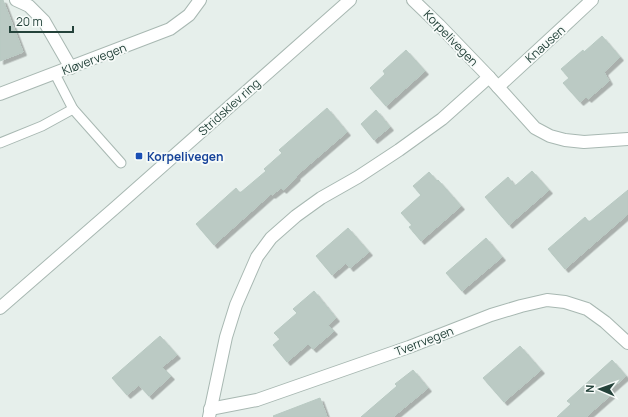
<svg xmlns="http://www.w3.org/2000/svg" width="628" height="417" font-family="Manrope,sans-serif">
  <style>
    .building { fill: #bbcac4; stroke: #b8c9c2; filter: url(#shadow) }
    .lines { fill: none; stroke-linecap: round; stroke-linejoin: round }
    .service-casing { stroke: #a8b8b2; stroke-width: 11 }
    .minor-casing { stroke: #a8b8b2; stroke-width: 14 }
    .tertiary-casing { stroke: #a8b8b2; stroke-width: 14 }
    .service { stroke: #fff; stroke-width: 9 }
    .minor { stroke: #fff; stroke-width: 12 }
    .tertiary { stroke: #fff; stroke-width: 12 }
    .transit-dot { fill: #1a4fb4; stroke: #f7fbf9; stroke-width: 1.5 }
    .labels { text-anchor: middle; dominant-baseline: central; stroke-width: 3.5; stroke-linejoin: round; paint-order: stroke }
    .street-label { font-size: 12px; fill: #24423a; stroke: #f7fbf9 }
    .transit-label { font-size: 12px; font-weight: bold; fill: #164399; stroke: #f7fbf9; text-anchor: start }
  </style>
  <defs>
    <filter id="shadow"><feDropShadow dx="3.5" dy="3.5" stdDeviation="0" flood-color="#0004"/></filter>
  </defs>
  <rect width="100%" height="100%" fill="#e6efeb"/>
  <g class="building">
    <path d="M0,0h3l20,52 -23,9z"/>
    <path d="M602,36l18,21 -16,15 5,9 -21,18 -2,-2 -6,5 -17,-19 6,-5 -8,-9 22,-19 1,2z"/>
    <path d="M406,50l19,21 -39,35 -16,-18 15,-14 -2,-3z"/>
    <path d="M327,108l20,24 -51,44 1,1 -14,13 -2,-2 -9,7 -1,-1 -57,51 -18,-21 40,-36 4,5 26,-22 -2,-2 18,-16 -3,-3z"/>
    <path d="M376,110l14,17 -16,13 -13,-16z"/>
    <path d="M532,171l17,19 -40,35 -24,-28 23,-20 7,9z"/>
    <path d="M429,172l8,9 1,-1 23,26 -40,35 -12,-14 3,-2 -11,-12 20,-18 -8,-9z"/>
    <path d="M628,190v24l-63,55 -17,-20 37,-32 4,5z"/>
    <path d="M348,228l21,24 -19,16 -4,-5 -14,12 -16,-19z"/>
    <path d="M486,238l16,19 -40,34 -16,-18z"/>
    <path d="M314,291l22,27 -8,7 6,6 -21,18 -5,-5 -21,18 -14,-17 7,-6 -6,-6 23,-20 -4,-4z"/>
    <path d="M160,336l17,19 -15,12 9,9 -22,20 -10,-11 -12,10 -15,-17z"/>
    <path d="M520,346l21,24 -37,32 -21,-24z"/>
    <path d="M612,360l14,16 -17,15 3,3 -26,23h-29l14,-13 -4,-3z"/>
    <path d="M413,370l15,18 -35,29h-32l36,-31 -2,-2z"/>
    <path d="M320,398l7,19h-53l-1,-1z"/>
  </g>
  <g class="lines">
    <g class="service-casing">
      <g id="service">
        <path d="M55,74l18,35 48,54"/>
        <path d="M0,143l42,-17 31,-17"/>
      </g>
    </g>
    <g class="minor-casing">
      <g id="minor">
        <path d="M16,0l13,6 15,15 27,47"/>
        <path d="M413,0l26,25 50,52 46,51 15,8 15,4 19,2 44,-3"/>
        <path d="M498,87l64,-59 30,-28"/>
        <path d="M0,94l170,-65 19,-14 11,-15"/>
        <path d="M210,409l47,-9 152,-53 82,-32 30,-9 26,-6 18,2 22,7 18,13 23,21"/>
        <path d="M209,417l17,-80 10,-32 21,-48 14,-19 25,-22 25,-18 37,-21 41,-27 43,-31 47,-42"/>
      </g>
    </g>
    <g class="tertiary-casing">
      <path id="tertiary" d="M0,308l116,-101 234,-207"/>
    </g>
    <use href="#service" class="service"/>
    <use href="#minor" class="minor"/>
    <use href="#tertiary" class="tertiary"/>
  </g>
  <rect class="transit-dot" x="135" y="152" width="8" height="8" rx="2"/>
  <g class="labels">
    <g class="street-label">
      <text transform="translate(451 38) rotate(46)">Korpelivegen</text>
      <text transform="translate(545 44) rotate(-42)">Knausen</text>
      <text transform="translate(94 59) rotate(-21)">Kløvervegen</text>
      <text transform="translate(229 107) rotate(-42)">Stridsklev ring</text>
      <text transform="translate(424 341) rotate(-21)">Tverrvegen</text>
    </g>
    <g class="transit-label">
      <text x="147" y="156">Korpelivegen</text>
    </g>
  </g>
  <g transform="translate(600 389) rotate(272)" stroke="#f7fbf9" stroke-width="3" paint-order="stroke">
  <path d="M0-3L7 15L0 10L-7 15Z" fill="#24423a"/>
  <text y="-6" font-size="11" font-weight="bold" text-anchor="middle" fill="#24423a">N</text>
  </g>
  <path d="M10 26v6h63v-6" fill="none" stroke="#24423a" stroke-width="2"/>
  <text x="16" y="26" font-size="12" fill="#24423a" stroke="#f7fbf9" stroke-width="3" paint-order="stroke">20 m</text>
</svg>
